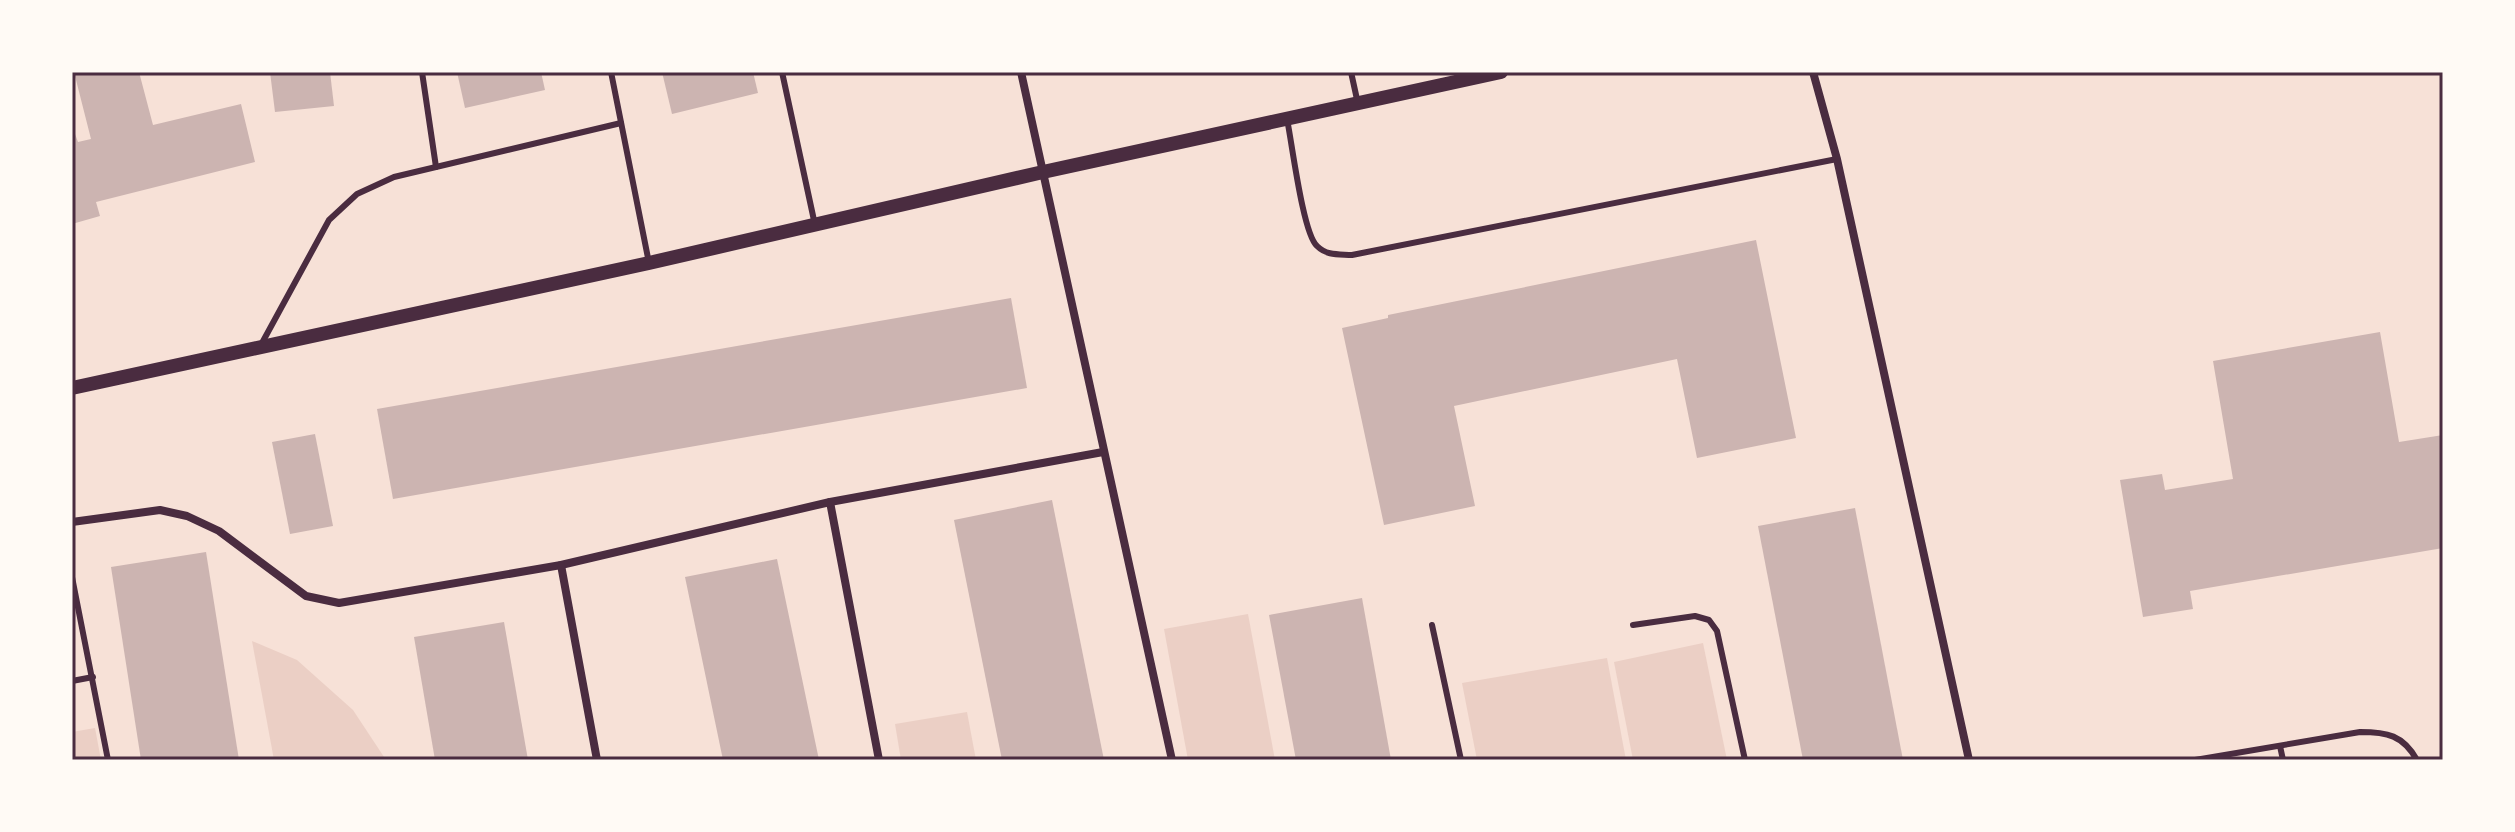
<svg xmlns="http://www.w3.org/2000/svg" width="2515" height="832" font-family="'Nunito Sans',sans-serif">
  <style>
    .green { fill: #ebcfc5 }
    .building { fill: #ccb4b1 }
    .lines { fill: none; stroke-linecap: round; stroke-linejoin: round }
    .service { stroke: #4a2c40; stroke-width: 6 }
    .minor { stroke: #4a2c40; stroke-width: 8 }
    .tertiary { stroke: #4a2c40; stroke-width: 14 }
    .neatline { fill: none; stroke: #4a2c40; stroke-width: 3 }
  </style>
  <rect width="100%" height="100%" fill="#f7e1d7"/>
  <g class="green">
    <path d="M1248,614l27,146h-87l-24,-131z"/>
    <path d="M252,641l45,19 56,50 33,50h-112z"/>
    <path d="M1703,643l24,117h-94l-19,-98z"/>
    <path d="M1607,658l19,102h-149l-15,-77z"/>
    <path d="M967,712l9,48h-75l-6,-36z"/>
    <path d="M95,728l6,32h-29v-28z"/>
  </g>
  <g class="building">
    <path d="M74,72h65l14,53 88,-21 14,58 -159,40 4,14 -28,8v-98l6,16 13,-3z"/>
    <path d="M270,72h60l4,34 -59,6z"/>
    <path d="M457,72h84l4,18 -80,18z"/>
    <path d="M662,72h91l5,21 -86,21z"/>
    <path d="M1756,240l40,198 -99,20 -20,-99 -223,47 21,100 -91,19 -42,-197 46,-10v-3z"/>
    <path d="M1011,298l16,90 -634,111 -16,-90z"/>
    <path d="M2380,332l19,110 44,-7v113l-253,43 3,18 -50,8 -23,-137 42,-6 3,16 68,-11 -20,-118z"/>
    <path d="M315,434l18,92 -43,8 -18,-92z"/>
    <path d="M1052,500l52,260h-102l-48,-240z"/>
    <path d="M1855,508l48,252h-100l-45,-234z"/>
    <path d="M206,552l33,208h-98l-30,-193z"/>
    <path d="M777,559l42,201h-96l-38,-183z"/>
    <path d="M1362,598l29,162h-95l-27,-145z"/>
    <path d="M504,622l24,138h-93l-21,-123z"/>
  </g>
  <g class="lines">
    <g class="service">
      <path d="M422,72l14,95"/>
      <path d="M611,72l38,191"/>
      <path d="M782,72l33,153"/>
      <path d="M1351,72l7,32"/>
      <path d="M1287,119c5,24 16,115 30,127 10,10 22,8 35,9l485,-96"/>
      <path d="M262,343l67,-123 28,-26 37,-17 227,-54"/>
      <path d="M72,577l36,183"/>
      <path d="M1432,625l29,135"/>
      <path d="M1633,625l62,-9 14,4 8,11 28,129"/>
      <path d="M72,681l21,-4"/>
      <path d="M2280,746l3,14"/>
      <path d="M2195,760l165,-28c27,0 43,3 57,28"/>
    </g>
    <g class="minor">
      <path d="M1021,72l151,688"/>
      <path d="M1813,72l24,87 132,601"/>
      <path d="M830,502l49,258"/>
      <path d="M72,522l88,-12 27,6 32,15 87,65 33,7 222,-38 269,-63 273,-50"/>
      <path d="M561,565l36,195"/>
    </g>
    <path class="tertiary" d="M72,388l577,-125 394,-91 458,-100"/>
  </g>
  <rect width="2515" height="832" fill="none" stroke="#fffaf5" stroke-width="148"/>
  <rect x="74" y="74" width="2367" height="684" class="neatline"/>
</svg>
